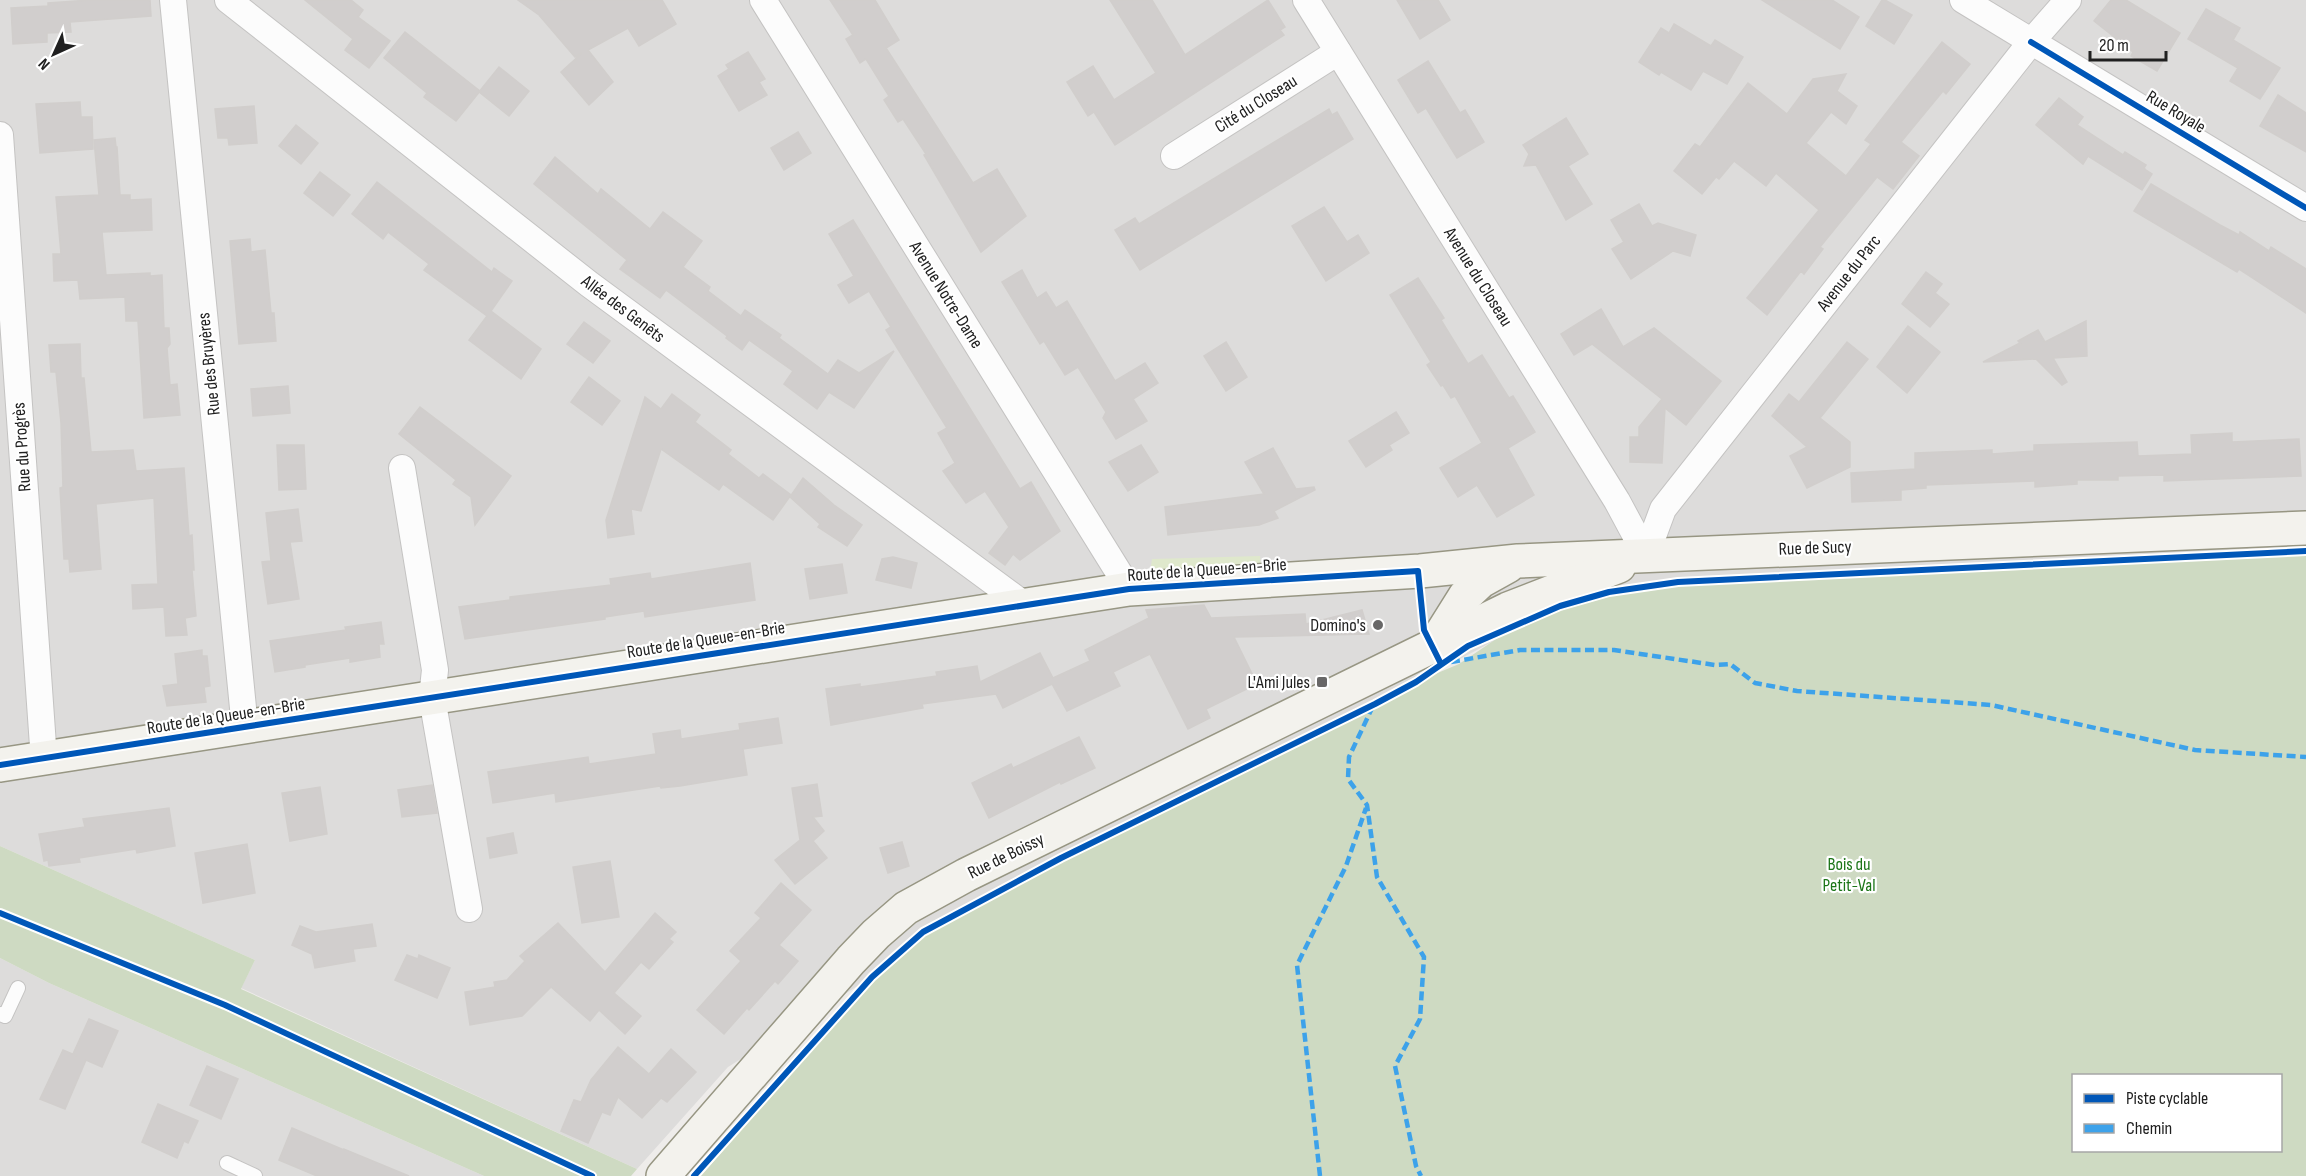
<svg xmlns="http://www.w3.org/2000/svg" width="2306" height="1176" font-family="'Sofia Sans Condensed',sans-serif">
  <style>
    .residential { fill: #dddcdb }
    .grass { fill: #dfe8cc }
    .forest { fill: #cedac2; fill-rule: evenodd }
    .building { fill: #d1cecd; stroke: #d1cecc; stroke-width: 1.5 }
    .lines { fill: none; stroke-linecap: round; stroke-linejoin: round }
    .lane-casing { stroke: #c4c3c2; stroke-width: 16 }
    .street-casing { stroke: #c4c3c2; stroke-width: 28 }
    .secondary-casing { stroke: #979683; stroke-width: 36 }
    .lane { stroke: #fcfcfc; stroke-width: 14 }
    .street { stroke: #fcfcfc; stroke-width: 26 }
    .secondary { stroke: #f3f2ed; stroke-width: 33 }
    .quiet { stroke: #3da2ea; stroke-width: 4.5; stroke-dasharray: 9 4.5; stroke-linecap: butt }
    .cycleway-casing { stroke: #fff; stroke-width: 10 }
    .cycleway { stroke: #0057b8; stroke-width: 6 }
    .poi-dot { fill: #686767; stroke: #fff; stroke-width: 2 }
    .labels { text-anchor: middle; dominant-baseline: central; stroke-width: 4.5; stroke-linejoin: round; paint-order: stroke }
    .street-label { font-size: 18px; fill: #202020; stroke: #fff }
    .poi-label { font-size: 18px; fill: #202020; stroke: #fff; text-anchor: end }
    .park-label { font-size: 18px; fill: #1c7518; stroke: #fff }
  </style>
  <rect width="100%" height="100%" fill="#eeecea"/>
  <g class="residential">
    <path d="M0,0h2306v553l-628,29 -69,10 -49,14 -185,98 -314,154 -138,74 -51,45 -144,90 -91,102 -396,-181 14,-28 -255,-114z"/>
    <path d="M0,958l49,25 435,193h-484z"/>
  </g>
  <path class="grass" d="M1260,556l1,10 -106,7 -4,-7 1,-7z"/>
  <g class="forest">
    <path d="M2306,553v623h-1605l171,-199 51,-45 138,-74 355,-176 43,-18 58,-39 43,-19 49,-14 69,-10zM2074,1076h206v74h-206z"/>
    <path d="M0,846l255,114 -14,29 396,180 -6,7h-147l-435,-193 -49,-25z"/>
  </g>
  <g class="building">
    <path d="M90,0h60l1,16 -81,6 1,10 -24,1v9l-34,2 -2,-36 37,-2v-3z"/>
    <path d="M305,0h46l12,10 -5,7 32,24 -21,27 -24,-18 8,-11z"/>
    <path d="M518,0h144l14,24 -37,22 -11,-18 -40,22 25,32 -24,23 -28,-33 21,-19 -7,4 -36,-42z"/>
    <path d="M830,0h45l24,40 -13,8 87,135 24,-14 29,47 -45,36 -57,-97 2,-1 -23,-35 -5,3 -14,-22 5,-4 -23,-37 -6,4 -14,-24 7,-4z"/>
    <path d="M1110,0h42l33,55 83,-55 17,27 -5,3 4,5 -169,110 -21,-33 -6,4 -21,-34 26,-16 21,34 42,-27z"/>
    <path d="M1397,0h41l12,20 -30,19z"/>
    <path d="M1762,0h70l27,17 -19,32z"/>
    <path d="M1882,0h3l27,15 -18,29 -28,-18z"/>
    <path d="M2111,0h15l54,33 -23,38 -26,-15 2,-4 -39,-31z"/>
    <path d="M2206,9l34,19 -7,12 47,28 -20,31 -30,-18 8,-13 -50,-29z"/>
    <path d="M1674,24l37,22 4,-6 28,17 -16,27 -24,-13 -12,19 -30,-18 -2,3 -20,-13 22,-34 8,5z"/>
    <path d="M405,32l75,59 -24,30 -32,-24 3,-4 -43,-35z"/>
    <path d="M1942,42l28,22 -24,30 -3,-3 -42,51 18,14 -26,33 -16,-12 -57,70 3,2 -19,25 -3,-3 -34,44 -20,-17 72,-88 -43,-37 -10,13 -32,-25 -15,18 -3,-2 -14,17 -28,-23 21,-27 5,3 48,-64 39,31 26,-35 33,-5 -9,17 20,15 -11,18 -15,-12 -25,31 40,33 25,-32 -6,-4z"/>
    <path d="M748,52l17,27 -6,3 8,13 -28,16 -21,-35 11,-7 -3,-4z"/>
    <path d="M1428,61l32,52 5,-3 19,32 -27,16 -31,-50 -8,5 -20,-33z"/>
    <path d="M499,67l30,24 -20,25 -30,-24z"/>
    <path d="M2278,95l28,18v39l-46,-26z"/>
    <path d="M2059,98l24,19 -6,8 46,30 2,-3 21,13 -2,3 2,2 6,4 -10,16 -54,-34 -5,8 -47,-39z"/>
    <path d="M80,102l1,15h11l1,32 -53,4 -4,-49z"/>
    <path d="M254,106l3,37 -28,2 -1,-7h-10l-3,-29z"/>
    <path d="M1329,109l3,6 5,-3 16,27 -213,131 -25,-40 20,-12 4,6z"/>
    <path d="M1566,118l22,36 -20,12 24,38 -26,16 -30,-55 -12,1 5,-12 -6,-9z"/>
    <path d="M296,125l22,18 -17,21 -22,-18z"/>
    <path d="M798,132l13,21 -27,17 -13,-22z"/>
    <path d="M115,138l1,9h1l3,48h10v5l21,-1 1,31 -50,2 4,43 44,-2v3l12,-1 2,53h5l1,16 -3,4 3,37 7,-1 3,31 -36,3 -6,-97h-12l-1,-24 -45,2 -2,-19 -24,1 -1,-27h8l-5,-57 43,-2 -5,-55z"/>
    <path d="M555,157l43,37 3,-5 49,40 13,-17 39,29 -19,26 27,20 -2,4 33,25 4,-6 36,25 -2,3 49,36 10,-14 21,13 35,-22 -40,57 -25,-16 -12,17 -33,-25 9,-13 -44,-31 -7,10 -16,-12 1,-2 -61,-46 -6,8 -40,-29 7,-9 -93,-76z"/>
    <path d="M320,172l30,23 -17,21 -29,-23z"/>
    <path d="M377,182l115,90 2,-4 18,13 -21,30 50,38 -20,30 -52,-39 18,-24 -63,-46 5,-6 -41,-32 -5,7 -31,-25z"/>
    <path d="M2151,184l69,41 19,10 1,-3 29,19 2,-4 35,22v44l-67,-44 -2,3 -103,-61z"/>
    <path d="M1639,204l13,22 6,-3 38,12 -6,21 -17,-5 -42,28 -19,-30 12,-7 -13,-22z"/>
    <path d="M1324,207l23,35 11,-7 11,18 -43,28 -34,-55z"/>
    <path d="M853,220l167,269 11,-7 29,49 -40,29 -7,-6 -8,11 -16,-12 20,-26 -24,-36 -19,12 -23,-32 12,-8 -17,-30 9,-5 -61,-98 5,-3 -22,-36 -20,12 -11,-18 16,-9 -25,-42z"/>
    <path d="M250,239l1,13 14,-2 6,63h3l2,28 -37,3 -9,-103z"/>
    <path d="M1022,270l15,28 9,-6 10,16 11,-7 48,80 30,-18 13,20 -25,16 14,22 -31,18 -13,-21 3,-6 -28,-45 -13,8 -21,-34 -4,3 -38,-62z"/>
    <path d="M1926,272l16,12 -7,9 14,11 -19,23 -28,-23z"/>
    <path d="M1418,278l26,40 -3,2 27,44 14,-9 27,43 4,-2 22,36 -27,16 26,47 -37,22 -20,-32 -19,12 -18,-29 42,-25 -27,-47 -4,2 -8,-13 -2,1 -14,-21 4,-3 -41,-67z"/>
    <path d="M1601,309l22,38 31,-19 67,53 -35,44 -21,-17 -3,55 -32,-1v-25h9v-10l23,-28 -70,-55 -18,11 -13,-21z"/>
    <path d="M2086,321l1,35 -34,2 14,24 -5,3 -26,-26 -53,3 37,-19 -2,-2 20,-11 7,12z"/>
    <path d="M584,322l26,19 -17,22 -26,-19z"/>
    <path d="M1908,326l32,26 -33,41 -30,-26z"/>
    <path d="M1226,342l21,35 -21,14 -22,-35z"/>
    <path d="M1847,342l21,17 -48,59 30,24v25l-43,21 -17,-32 17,-9 -35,-31 17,-22 10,8z"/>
    <path d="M80,344l1,34h3l7,74 42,-2 3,21 48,-3 5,68 3,-1 2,35h-2l4,46 -11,2 2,17 -21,1 -2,-29 -31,2 -1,-24 26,-1 -4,-86 -58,6 5,65 -31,3 -1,-13h-5l-4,-71 3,-1 -2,-64 -5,-51h-5l-2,-27z"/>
    <path d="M589,377l31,24 -18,24 -31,-23z"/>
    <path d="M288,386l2,27 -37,3 -2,-27z"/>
    <path d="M672,394l28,21 -5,7 36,28 -3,4 31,24 4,-4 28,21 -18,25 -50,-36 -4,6 -58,-41 -20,62 -10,-2 3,25 -26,4 -2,-18 39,-123 16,12z"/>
    <path d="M420,407l91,69 -36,49 -4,-28 -18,-13 3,-4 -57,-46z"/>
    <path d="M1396,412l13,21 -20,12 3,5 -26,17 -17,-26z"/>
    <path d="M2232,433v9l67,-3 2,37 -137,5v-6l-46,1v4h-41v4l-42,3v-6l-109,4v3l-25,2v10l-49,2 -1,-29 64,-4v-16l77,-3v4l42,-3v-6l103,-3 1,14 54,-2 -1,-19z"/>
    <path d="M277,445h27l2,44 -27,1z"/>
    <path d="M1141,445l17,27 -30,19 -19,-29z"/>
    <path d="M1273,448l23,41 18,-2 1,3 -41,21 4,7 -19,7 -91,10 -3,-28 99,-13 -19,-32z"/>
    <path d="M803,478l31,27 28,20 -15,21 -29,-19 2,-3 -30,-27z"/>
    <path d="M298,509l4,32 -12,1 9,57 -31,5 -6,-42 9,-1 -5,-48z"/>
    <path d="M893,557l24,6 -6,25 -35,-8 6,-21z"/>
    <path d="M750,563l5,37 -110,17 -1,-6 -39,6v2l-140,20 -6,-32 51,-7v-3l101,-12 -1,-6 40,-6 1,6z"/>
    <path d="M842,564l5,29 -37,6 -5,-30z"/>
    <path d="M1204,605l7,13 94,-4 1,10 56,-14 7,24 -135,3 23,47 -51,25 4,9 -22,11 -38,-75 -37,18 7,14 -53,25 -15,-27 -49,24 -7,-14 -74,10 1,4 -92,17 -5,-36 34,-5v3l77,-11 -1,-4 41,-6 3,16 60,-29 13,25 37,-17 -5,-11 64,-32 -3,-8z"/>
    <path d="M381,622l3,22h-5l1,13 -30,5v-4l-45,7v2l-30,5 -5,-31 76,-11 -1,-3z"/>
    <path d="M202,650v6h5l3,30 -6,1 2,15 -39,4 -4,-20 15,-2 -3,-30z"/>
    <path d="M778,718l4,25 -39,6 4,26 -67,11 -19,2 -1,-2 -104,16 -1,-9 -62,10 -5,-31 100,-15 1,7 67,-10 -3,-20 27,-4 1,9 59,-9 -1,-6z"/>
    <path d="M1079,737l16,31 -34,16 -1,-2 -71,36 -17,-35 39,-19 2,4z"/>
    <path d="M817,784l5,32 -9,1 11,14 -11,10 14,17 -32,26 -20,-24 25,-20 -8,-52z"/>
    <path d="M432,785l5,28 -35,4 -4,-27z"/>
    <path d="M320,787l7,47 -37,7 -8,-48z"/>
    <path d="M169,808l6,38 -38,7 -1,-4 -57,9 1,4 -31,4 -1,-6 -4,1 -5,-27 46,-7 -2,-8z"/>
    <path d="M513,833l4,20 -27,5 -3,-20z"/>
    <path d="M902,842l7,24 -21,7 -8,-25z"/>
    <path d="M247,844l8,49 -52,10 -8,-50z"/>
    <path d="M610,861l9,56 -37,6 -9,-56z"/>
    <path d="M781,883l30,27 -32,35 19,16 -20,23 -3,-3 -26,29 -2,-2 -23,26 -27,-24 44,-49 -11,-10 31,-33 -6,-5z"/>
    <path d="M655,913l21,19 -7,7 4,3 -24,27 -8,-7 -27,31 27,23 -16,18 -26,-24 -9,11 -39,-34 -29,29 -52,9 -5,-33 30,-5 -1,-5 13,-2 18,-19 -5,-5 38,-33 47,49z"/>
    <path d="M372,924l4,22 -23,3 2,12 -40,7 -3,-14 -20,-9 8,-19 16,6z"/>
    <path d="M407,955l11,4 1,-4 31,13 -13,30 -42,-18z"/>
    <path d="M89,1019l29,12 -16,36 -16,-7 -21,49 -25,-10 23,-49 14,6 -4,-2z"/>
    <path d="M618,1047l31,27 22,-25 25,23 -29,30 -6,-4 -19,20 -24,-21 -8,18 -8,-3 -14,31 -27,-12 13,-31 7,2 10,-22z"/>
    <path d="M207,1066l31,13 -17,40 -31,-14z"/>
    <path d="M158,1104l40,17 -10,22 -4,-2 -7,17 -35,-16z"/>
    <path d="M292,1128l52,22v-1l65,27h-92l-38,-16z"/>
  </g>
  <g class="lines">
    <g class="lane-casing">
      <g id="lane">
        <path d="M0,1014l5,2 13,-28"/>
        <path d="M227,1163l28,13"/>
      </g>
    </g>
    <g class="street-casing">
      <g id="street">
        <path d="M173,0l72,728"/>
        <path d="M228,0l361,284 437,322"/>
        <path d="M763,0l366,589"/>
        <path d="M1306,0l311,501 29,54"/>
        <path d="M1963,0l343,208"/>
        <path d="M0,135l44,625"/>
        <path d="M1174,156l164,-104"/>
        <path d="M402,468l33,202 -3,28 37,211"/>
        <path d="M1646,555l17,-46 368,-467 37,-42"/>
      </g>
    </g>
    <g class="secondary-casing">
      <g id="secondary">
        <path d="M1433,647l32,-51 16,-15 27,-15"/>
        <path d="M0,765l1129,-176 291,-18 98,-10 788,-33"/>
        <path d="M663,1176l188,-216 25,-26 30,-26 60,-33 542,-266 111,-43"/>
      </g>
    </g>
    <use href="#lane" class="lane"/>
    <use href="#street" class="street"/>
    <use href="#secondary" class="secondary"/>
    <g class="quiet">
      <path d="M1451,662l69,-12h94l101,15 15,-1 25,19 42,8 194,14 204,45 111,7"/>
      <path d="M1373,706l-24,51 -1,22 19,26 10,72 47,80 -4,62 -25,47 21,100 5,10"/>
      <path d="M1320,1176l-23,-211 49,-99 20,-58"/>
    </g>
    <g class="cycleway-casing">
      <g id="cycleway">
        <path d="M2031,42l275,166"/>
        <path d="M0,765l1129,-176 289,-18 6,59 17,34"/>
        <path d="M0,913l225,92 367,171"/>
        <path d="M694,1176l178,-199 51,-45 138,-74 314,-154 41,-22 52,-36 92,-40 49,-14 69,-10 628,-31"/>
      </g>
    </g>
    <use href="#cycleway" class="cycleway"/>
  </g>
  <g class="poi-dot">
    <circle cx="1378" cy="625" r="6"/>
    <rect x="1316" y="676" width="12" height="12" rx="3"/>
  </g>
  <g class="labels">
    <g class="street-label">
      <text transform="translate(1256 104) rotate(-32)">Cité du Closeau</text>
      <text transform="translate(2176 112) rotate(31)">Rue Royale</text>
      <text transform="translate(1849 273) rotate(-52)">Avenue du Parc</text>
      <text transform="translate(1478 277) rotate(58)">Avenue du Closeau</text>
      <text transform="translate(946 295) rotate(58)">Avenue Notre-Dame</text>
      <text transform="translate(623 309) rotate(37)">Allée des Genêts</text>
      <text transform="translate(209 364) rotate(-96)">Rue des Bruyères</text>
      <text transform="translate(22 447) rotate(-94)">Rue du Progrès</text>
      <text transform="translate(1815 548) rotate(-2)">Rue de Sucy</text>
      <text transform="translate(1207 570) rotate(-4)">Route de la Queue-en-Brie</text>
      <text transform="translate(706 640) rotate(-9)">Route de la Queue-en-Brie</text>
      <text transform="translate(226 716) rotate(-9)">Route de la Queue-en-Brie</text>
      <text transform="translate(1006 856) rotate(-26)">Rue de Boissy</text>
    </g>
    <g class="poi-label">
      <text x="1366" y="625">Domino's</text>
      <text x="1310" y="682">L'Ami Jules</text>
    </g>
    <g class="park-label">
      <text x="1849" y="864">Bois du<tspan x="1849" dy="21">Petit-Val</tspan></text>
    </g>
  </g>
  <rect x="2072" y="1074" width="210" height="78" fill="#ffffff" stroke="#a6a6a6" stroke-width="1.5"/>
  <rect x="2084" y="1094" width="30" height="9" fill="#0057b8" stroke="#a6a6a6" stroke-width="1.5"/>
  <text x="2126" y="1104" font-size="18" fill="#202020">Piste cyclable</text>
  <rect x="2084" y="1124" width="30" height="9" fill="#3da2ea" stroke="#a6a6a6" stroke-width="1.5"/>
  <text x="2126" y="1134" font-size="18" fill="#202020">Chemin</text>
  <g transform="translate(54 54) rotate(225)" stroke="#ffffff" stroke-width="4.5" paint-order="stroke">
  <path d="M0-4.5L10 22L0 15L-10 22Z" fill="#202020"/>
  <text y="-9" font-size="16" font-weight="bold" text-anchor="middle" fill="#202020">N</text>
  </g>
  <path d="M2090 51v9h76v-9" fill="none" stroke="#202020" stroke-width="3"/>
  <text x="2099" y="51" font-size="18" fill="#202020" stroke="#ffffff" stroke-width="4.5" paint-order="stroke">20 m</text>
</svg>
